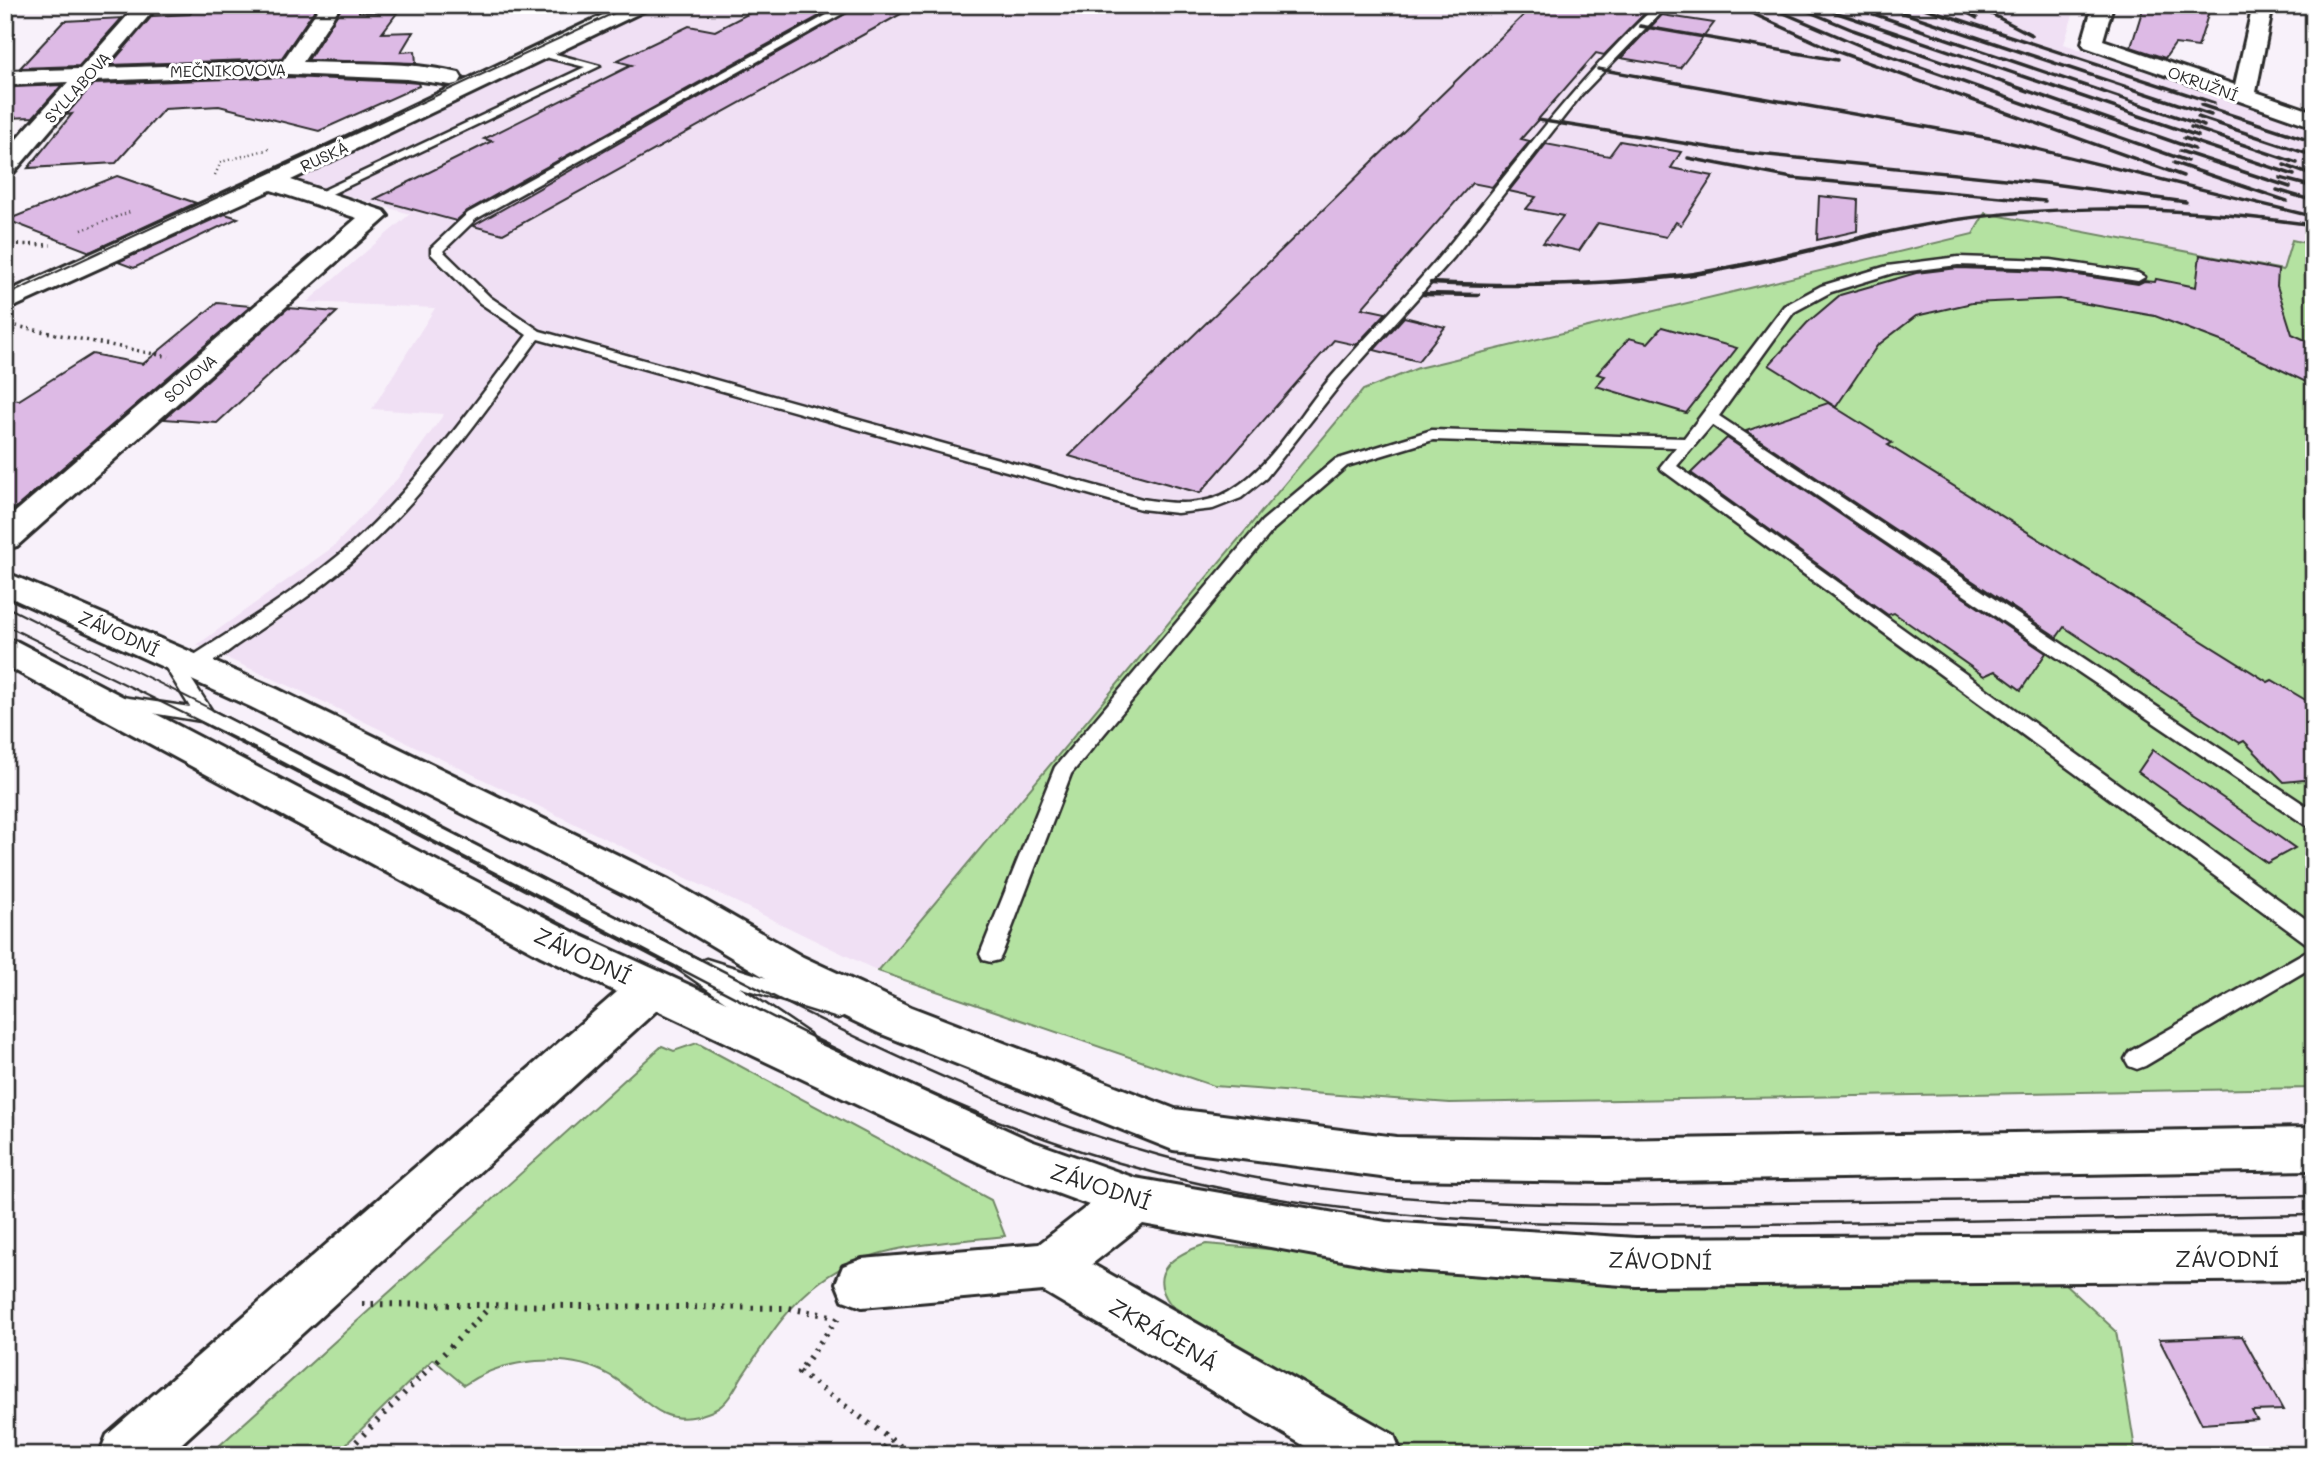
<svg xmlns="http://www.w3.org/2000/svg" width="2319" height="1460" font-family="Mali,sans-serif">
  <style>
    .built { fill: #f0e0f4 }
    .green { fill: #b4e2a1; stroke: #708666; stroke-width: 2 }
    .building { fill: #ddbae5; stroke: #2b2b2b; stroke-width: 2 }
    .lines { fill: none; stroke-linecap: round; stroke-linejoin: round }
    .service-casing { stroke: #2b2b2b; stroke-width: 5 }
    .minor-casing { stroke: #2b2b2b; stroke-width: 6 }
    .path-far2 { stroke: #2b2b2b; stroke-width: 2.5; stroke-dasharray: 1 3.5; stroke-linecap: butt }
    .path-far1 { stroke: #2b2b2b; stroke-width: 3.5; stroke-dasharray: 2 4.5; stroke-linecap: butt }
    .path { stroke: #2b2b2b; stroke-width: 6; stroke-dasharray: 2.5 7; stroke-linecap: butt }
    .service { fill: #fff; fill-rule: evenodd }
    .minor { fill: #fff; fill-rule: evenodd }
    .tram-far1 { stroke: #2b2b2b; stroke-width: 2 }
    .tram { stroke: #2b2b2b; stroke-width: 2.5 }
    .rail-far1 { stroke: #2b2b2b; stroke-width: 3.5 }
    .rail { stroke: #2b2b2b; stroke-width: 4.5 }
    .labels { text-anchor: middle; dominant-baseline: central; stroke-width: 6; stroke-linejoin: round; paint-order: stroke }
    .far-street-label { font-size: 16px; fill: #2b2b2b; stroke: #fff }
    .street-label { font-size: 19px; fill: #2b2b2b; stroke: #fff }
    .near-street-label { font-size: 23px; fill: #2b2b2b; stroke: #fff }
  </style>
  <rect width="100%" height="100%" fill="#f8f1fa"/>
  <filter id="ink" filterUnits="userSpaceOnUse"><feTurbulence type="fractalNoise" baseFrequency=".0143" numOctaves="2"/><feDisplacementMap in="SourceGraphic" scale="14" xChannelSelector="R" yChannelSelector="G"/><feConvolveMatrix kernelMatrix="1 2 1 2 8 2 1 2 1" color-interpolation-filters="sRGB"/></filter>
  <g filter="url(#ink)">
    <path class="built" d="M656,5h1420l-12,39 250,85v116l-22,-4 -9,29 -297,-57 -13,21 -555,134 -55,22 -485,581 -575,-279 -106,-47 136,-98 65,-69 46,-64 -72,-5 63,-101 -128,-6 103,-88 -114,-34z"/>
    <g class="green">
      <path d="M1985,213l298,57 9,-30 22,5v843l-864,15 -236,-17 -336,-115 485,-581 55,-22 555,-134z"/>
      <path d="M697,1043l294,157 14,36c-59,7 -134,7 -184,45 -33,24 -55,60 -78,94 -6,9 -12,23 -21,30 -5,5 -17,9 -24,11 -41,10 -56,-23 -87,-40 -43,-25 -107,-18 -147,9l-31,-26 -98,96h-126l453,-409 12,5z"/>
      <path d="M1206,1244l173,14 684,24 53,49 20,124h-731l-234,-150c-26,-34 5,-51 35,-61z"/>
    </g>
    <g class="building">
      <path d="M226,5h92l-37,54 -171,6 42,-49 38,-2 7,-8z"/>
      <path d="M343,5h16v7l38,1 -15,20 31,-1 -12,20 14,-1 1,12 -108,-3z"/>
      <path d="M765,5h74l-372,206 -11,10 -81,-22 117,-58 -8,-2 148,-74 -16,-4 73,-35 26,5z"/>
      <path d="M861,5h56l-414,229 -30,-8z"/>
      <path d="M1534,5h69l43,7 -42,43 -8,-2 -75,86 9,2 -38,46 -20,-4 -110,125 24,5 -30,32 -22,-5 -134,153 -131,-37z"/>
      <path d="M2144,5h67l-13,42 -23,-3 -10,14 -34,-11z"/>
      <path d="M1662,15l52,8 -34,45 -59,-10z"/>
      <path d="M122,18l-43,48 -59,2 44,-47z"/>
      <path d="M288,77l119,5 11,1 1,3 -100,45 -100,-25 -55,3 -48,54 -88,5 44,-54 -6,1 27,-31z"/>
      <path d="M62,85l-29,32 -28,1v-21l9,-10z"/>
      <path d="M1620,141l61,11 -10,16 42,8 -32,49 -5,-3 -10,15 -68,-14 -19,28 -36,-8 20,-27 -37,-7 10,-12 -27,-6 37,-47 63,12z"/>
      <path d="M117,176l79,27 -106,49 -83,-32z"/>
      <path d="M1819,196l39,4 -1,31 -40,9z"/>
      <path d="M225,214l13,4 -104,50 -16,-6z"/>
      <path d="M2200,255l78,15 -1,16 15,48 22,10v42l-88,-43 -71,-27 -96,-17 -87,4 -56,13 -39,30 -41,61 -67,-42 38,-42 33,-28 76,-22 42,-5 93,3 87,13 6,-3 11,1 1,-3 40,8z"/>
      <path d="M217,303l34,3 -246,211v-119l14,2 73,-46 51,10z"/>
      <path d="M288,308l49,4 -120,111 -53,-4z"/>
      <path d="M1404,317l41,10 -27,34 -44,-11z"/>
      <path d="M1662,327l75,21 -51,65 -90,-27 9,-10 -8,-2 32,-36 19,5z"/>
      <path d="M1828,403l64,40 -4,2 380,237 4,-2 42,25v74l-30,3 -40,-41 -4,2 -176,-116 -7,10 -311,-206z"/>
      <path d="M1727,438l319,215 -25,37 -26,-19 -11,5 -90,-63 -6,2 -197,-142z"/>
      <path d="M2153,750l105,72 37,26 -28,15 -129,-91z"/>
      <path d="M2242,1336l41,74 -31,1 5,9 -55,4 -43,-85z"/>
    </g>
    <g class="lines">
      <g class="service-casing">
        <g id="service">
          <path d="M845,5h13l-382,214 -33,32 47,46 50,34 602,168c30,5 62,8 88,-8 44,-27 69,-77 102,-115 37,-43 77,-82 113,-126 69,-84 132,-171 212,-245h11l-87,90 -127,162 -112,125 -76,96 -25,20 -28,11 -36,4 -36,-4 -603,-170c-54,73 -106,148 -173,210 -37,36 -81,64 -124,93 -14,9 -38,32 -56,27l-2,-4 2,-4c57,-37 116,-72 167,-117 67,-61 120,-137 175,-209l-47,-32 -49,-49v-6l37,-35z"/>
          <path d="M541,50l59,16 -281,134 -4,1 -6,-4 276,-130 -48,-12 -1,-2z"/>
          <path d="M1958,257l93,3 87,13 7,4 -7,4 -87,-13 -93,-3 -65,8 -62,19 -37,20 -75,104 595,395v17l-7,-2 -595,-401 -35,41 637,459v20l-8,-2 -644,-473 -2,-3 16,-20 -243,-7 -86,26 -73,63 -203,245 -69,180 -3,6 -8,2 -8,-2 -3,-6 75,-187 207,-246 73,-61 97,-30 252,8 100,-132 37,-20 66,-20z"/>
          <path d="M167,649l6,2 39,60 489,250 5,-2 140,44 3,6 -3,6 -8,3 -99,-31 70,47 4,7 -4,7 -8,2 -8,-2 -119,-82 -473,-245 -93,-15 -2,-4 2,-4 7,-2 75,11 -32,-52z"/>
          <path d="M2314,947v19l-169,100 -8,3 -8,-3 -4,-7 4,-7z"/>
        </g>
      </g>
      <g class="minor-casing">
        <g id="minor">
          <path d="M137,5h21l-54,63 178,-6 39,-57h20l-38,57c51,2 106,-1 156,11l3,5 -3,5 -8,2 -44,-6 -119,-5 -196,7 -78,91 -9,2v-22l63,-70 -63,3v-14l75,-2z"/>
          <path d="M624,5h27l-3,4 -357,171 93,31 4,5 -371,330 -12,3v-28l352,-303 -86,-28 -266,121v-18l318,-145z"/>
          <path d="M2093,5h20l-10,35 132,45 18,-80h20l-17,87 58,20v15l-229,-80 -3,-4z"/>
          <path d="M5,572l272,117 392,191 134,77 108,50 264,102 221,28 211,3 707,-12v42l-707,12 -211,-3 -223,-29 -294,-117 -108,-52 -132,-79 -388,-195 -246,-112z"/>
          <path d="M5,639l13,3 555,290 458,209 104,37 251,44 250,16 678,-4v46l-678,6 -250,-18 -243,-44 -51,40 302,171 8,20h-82l-277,-164 -181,16 -19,-7 -7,-17 7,-17 19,-7 177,-15 50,-39 -92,-34 -340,-161 -488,445h-70l8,-20 510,-443 -76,-36 -536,-291z"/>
        </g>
      </g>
      <g class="path-far2">
        <path d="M215,175l6,-13 48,-13"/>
        <path d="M82,230l48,-18"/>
      </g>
      <g class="path-far1">
        <path d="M5,244l46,1"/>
        <path d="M16,326l153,31"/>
      </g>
      <g class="path">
        <path d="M362,1304l426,4 48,9"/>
        <path d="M838,1318l-39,54 113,83"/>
        <path d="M343,1455l147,-148"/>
        <path d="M878,1455l13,-15"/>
      </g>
      <use href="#service" class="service"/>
      <use href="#minor" class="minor"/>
      <g class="tram-far1">
        <path d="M5,296l626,-291"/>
        <path d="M5,606l332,166 328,169"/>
        <path d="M5,625l251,124 371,192"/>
      </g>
      <g class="tram">
        <path d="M623,939c171,89 342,184 529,233 218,58 447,54 671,51 164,-3 327,-5 491,-8"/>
        <path d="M661,939c187,96 378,196 585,237 174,34 353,29 529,27 180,-2 359,-5 539,-7"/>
      </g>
      <g class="rail-far1">
        <path d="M1734,5l99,45 350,126"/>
        <path d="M1765,5l96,41 326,115"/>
        <path d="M1793,5l60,25 341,119"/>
        <path d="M1847,5l357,121"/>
        <path d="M1880,5l331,110"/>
        <path d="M1915,5l299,98"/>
        <path d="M1953,5l24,13"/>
        <path d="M1974,5l58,30"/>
        <path d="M1817,6l381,130"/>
        <path d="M1640,26l197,34"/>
        <path d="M1598,69l397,70 312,76"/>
        <path d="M2201,105l113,37"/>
        <path d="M2198,117l116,39"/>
        <path d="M1538,120l201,32 306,31 141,19"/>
        <path d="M2191,127l106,36"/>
        <path d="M2184,138l110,37"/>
        <path d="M2180,151l110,36"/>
        <path d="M1688,158l104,20 253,23"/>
        <path d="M2174,163l113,38"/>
        <path d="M2284,165l30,11"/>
        <path d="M2280,178l34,9"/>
        <path d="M2277,190l37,11"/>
        <path d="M1870,236c153,-36 289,-32 444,-11"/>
      </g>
      <g class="rail">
        <path d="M1431,283c88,4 175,3 263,-9 62,-10 122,-25 183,-40"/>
        <path d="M1423,294l55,1"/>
      </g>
    </g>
  </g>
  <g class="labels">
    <g class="far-street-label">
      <text transform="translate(228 70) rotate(-1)">MEČNIKOVOVA</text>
      <text transform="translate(2203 83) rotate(20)">OKRUŽNÍ</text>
      <text transform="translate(77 87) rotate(-48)">SYLLABOVA</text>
      <text transform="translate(324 156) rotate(-25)">RUSKÁ</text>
      <text transform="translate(190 378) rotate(-41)">SOVOVA</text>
    </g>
    <g class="street-label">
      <text transform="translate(119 633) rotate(24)">ZÁVODNÍ</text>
    </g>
    <g class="near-street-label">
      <text transform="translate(583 955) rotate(25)">ZÁVODNÍ</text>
      <text transform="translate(1101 1186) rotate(18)">ZÁVODNÍ</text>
      <text x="2227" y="1258">ZÁVODNÍ</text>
      <text transform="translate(1660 1260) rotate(1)">ZÁVODNÍ</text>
      <text transform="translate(1164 1334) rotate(30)">ZKRÁCENÁ</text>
    </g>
  </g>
  <rect width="2319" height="1460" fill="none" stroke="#fff" stroke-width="28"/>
  <rect x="14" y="14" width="2291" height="1432" fill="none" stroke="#2b2b2b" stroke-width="2.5" filter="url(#ink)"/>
</svg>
